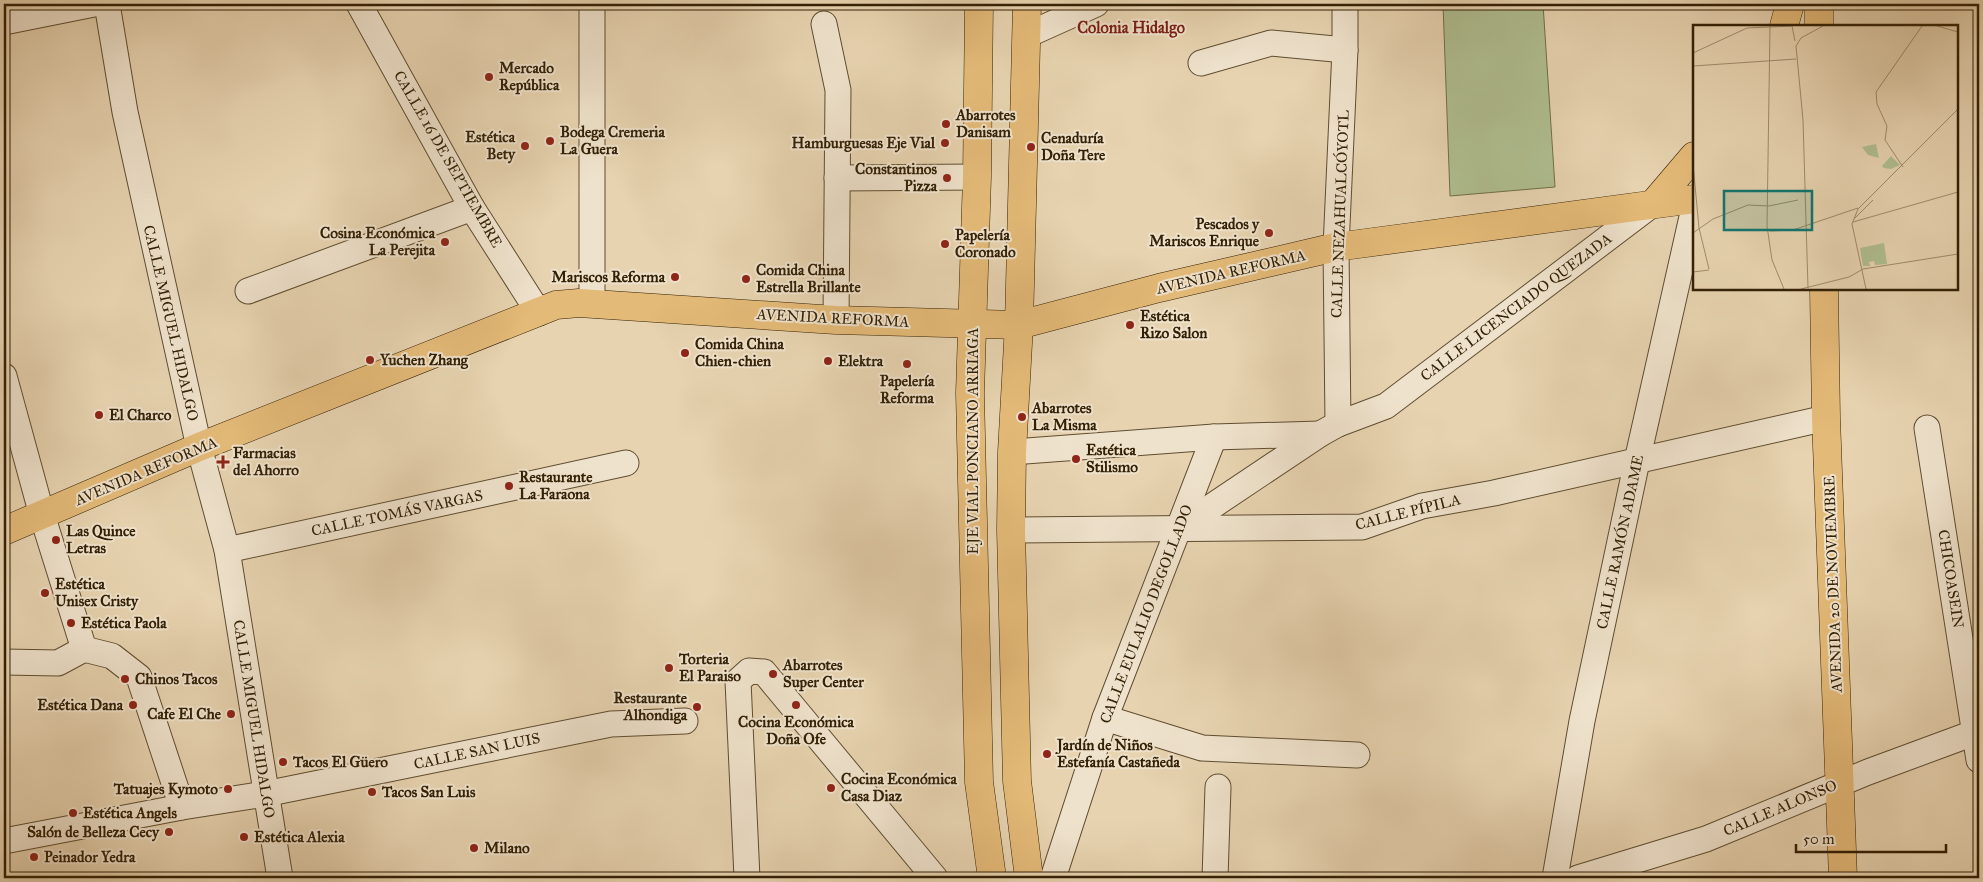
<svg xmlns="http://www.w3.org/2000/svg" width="1983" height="882" font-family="'IM FELL Great Primer',serif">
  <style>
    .grass { fill: #afbe90; stroke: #706f4a }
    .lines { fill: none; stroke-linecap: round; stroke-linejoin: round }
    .minor-casing { stroke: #5f4d30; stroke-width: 27 }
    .major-casing { stroke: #322005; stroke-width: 29 }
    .minor { stroke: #efe2cc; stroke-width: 25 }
    .major { stroke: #e4ba78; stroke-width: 28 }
    .poi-dot { fill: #8f2418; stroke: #efe2cc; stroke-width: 2 }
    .labels { text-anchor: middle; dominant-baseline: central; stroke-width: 4; stroke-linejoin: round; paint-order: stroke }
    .poi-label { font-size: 15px; font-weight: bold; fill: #322005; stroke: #efe2cc; text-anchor: start }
    .street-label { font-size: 15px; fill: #322005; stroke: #efe2cc }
    .neighbourhood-label { font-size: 16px; font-weight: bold; fill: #7a1f14; stroke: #efe2cc }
    .inset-road { fill: none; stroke: #9f8b6c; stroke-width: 1 }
    .view { fill: #0f766e; fill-opacity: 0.15; stroke: #0f766e; stroke-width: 2.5 }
    .inset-edge { fill: none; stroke: #322005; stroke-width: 2.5 }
  </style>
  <rect width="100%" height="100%" fill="#e7d3b0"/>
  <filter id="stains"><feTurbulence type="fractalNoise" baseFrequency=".004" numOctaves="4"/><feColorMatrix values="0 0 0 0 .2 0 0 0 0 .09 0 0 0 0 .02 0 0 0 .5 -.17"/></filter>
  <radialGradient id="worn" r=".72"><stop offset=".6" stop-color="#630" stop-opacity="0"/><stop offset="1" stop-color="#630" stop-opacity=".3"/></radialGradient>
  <path class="grass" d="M1443,4h100l12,183 -105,9z"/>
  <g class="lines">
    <g class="minor-casing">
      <g id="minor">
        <path d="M107,4l18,108 74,335 28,103 53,328"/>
        <path d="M359,4l113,204 67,105"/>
        <path d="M592,4v300"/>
        <path d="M4,22l90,-18"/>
        <path d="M824,24l14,66 -2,230"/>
        <path d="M1027,35l69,-31"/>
        <path d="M1201,63l70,-20 74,7"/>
        <path d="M837,178l140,-1"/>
        <path d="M248,291l224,-83"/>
        <path d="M4,376l38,139 42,134 28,7 27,21 43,130"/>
        <path d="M1338,424l-2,-177 9,-197v-46"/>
        <path d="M1927,428l52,332"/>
        <path d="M1012,452l202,-15 106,-3"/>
        <path d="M1178,529l142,-95 18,-10 48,-18 268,-203"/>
        <path d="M1011,530l351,-3 60,-21 72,-13 332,-75"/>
        <path d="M227,550l399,-87"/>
        <path d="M4,662l54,1 26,-14"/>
        <path d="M1105,718l97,30 155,7"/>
        <path d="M4,841l178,-34 83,-13 346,-70 74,-3"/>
        <path d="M747,878l-9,-197 11,-10 15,1 171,206"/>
        <path d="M1053,878l52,-160 109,-281"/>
        <path d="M1215,878l3,-91"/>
        <path d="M1555,878l27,-157 55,-260 57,-253"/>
        <path d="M1578,878l128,-39 162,-67 111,-41"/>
      </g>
    </g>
    <g class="major-casing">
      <g id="major">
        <path d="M979,4l-2,173 -7,216 9,389 13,96"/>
        <path d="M1027,4l-8,321 -7,127 -1,78 6,251 12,97"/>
        <path d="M1819,4v22"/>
        <path d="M1784,26l6,-22"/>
        <path d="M1654,203l40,-47"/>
        <path d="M1824,289l2,129 17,460"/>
        <path d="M4,531l195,-84 357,-142 23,-2 257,17 183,5 140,-37 177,-41 358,-48"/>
      </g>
    </g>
    <use href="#minor" class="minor"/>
    <use href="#major" class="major"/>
  </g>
  <g class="poi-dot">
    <circle cx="489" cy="77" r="5"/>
    <circle cx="946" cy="124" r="5"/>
    <circle cx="550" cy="141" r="5"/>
    <circle cx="945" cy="143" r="5"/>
    <circle cx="525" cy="146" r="5"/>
    <circle cx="1031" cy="147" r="5"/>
    <circle cx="947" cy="178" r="5"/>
    <circle cx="1269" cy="233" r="5"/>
    <circle cx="445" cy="242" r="5"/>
    <circle cx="945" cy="244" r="5"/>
    <circle cx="675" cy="277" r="5"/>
    <circle cx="746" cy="279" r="5"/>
    <circle cx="1130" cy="325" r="5"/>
    <circle cx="685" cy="353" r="5"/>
    <circle cx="370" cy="360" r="5"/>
    <circle cx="828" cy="361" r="5"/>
    <circle cx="907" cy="364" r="5"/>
    <circle cx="99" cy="415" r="5"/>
    <circle cx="1022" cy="417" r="5"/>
    <circle cx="1076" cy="459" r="5"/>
    <path d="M220.5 454.5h5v5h5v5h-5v5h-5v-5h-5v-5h5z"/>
    <circle cx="509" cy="486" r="5"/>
    <circle cx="56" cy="540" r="5"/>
    <circle cx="45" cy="593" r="5"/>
    <circle cx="71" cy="623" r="5"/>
    <circle cx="669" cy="668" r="5"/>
    <circle cx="773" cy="674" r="5"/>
    <circle cx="125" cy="679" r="5"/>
    <circle cx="133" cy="705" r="5"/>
    <circle cx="796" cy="705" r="5"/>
    <circle cx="697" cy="707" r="5"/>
    <circle cx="231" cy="714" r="5"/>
    <circle cx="1047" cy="754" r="5"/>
    <circle cx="283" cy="762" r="5"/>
    <circle cx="831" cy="788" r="5"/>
    <circle cx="228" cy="789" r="5"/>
    <circle cx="372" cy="792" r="5"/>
    <circle cx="73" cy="813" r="5"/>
    <circle cx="169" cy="832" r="5"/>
    <circle cx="244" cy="837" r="5"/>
    <circle cx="474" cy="848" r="5"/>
    <circle cx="34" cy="857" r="5"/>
  </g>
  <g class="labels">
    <g class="poi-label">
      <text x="499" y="68">Mercado<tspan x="499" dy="17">República</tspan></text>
      <text x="956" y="115">Abarrotes<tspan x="956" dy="17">Danisam</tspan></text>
      <text x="560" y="132">Bodega Cremeria<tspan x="560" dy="17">La Guera</tspan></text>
      <text x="515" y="137" text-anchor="end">Estética<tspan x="515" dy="17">Bety</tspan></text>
      <text x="1041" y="138">Cenaduría<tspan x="1041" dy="17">Doña Tere</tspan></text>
      <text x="935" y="143" text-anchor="end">Hamburguesas Eje Vial</text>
      <text x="937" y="169" text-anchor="end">Constantinos<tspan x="937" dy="17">Pizza</tspan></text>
      <text x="1259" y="224" text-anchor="end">Pescados y<tspan x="1259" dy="17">Mariscos Enrique</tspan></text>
      <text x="435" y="233" text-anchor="end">Cosina Económica<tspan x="435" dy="17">La Perejita</tspan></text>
      <text x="955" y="235">Papelería<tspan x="955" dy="17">Coronado</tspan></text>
      <text x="756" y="270">Comida China<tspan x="756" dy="17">Estrella Brillante</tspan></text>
      <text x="665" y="277" text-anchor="end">Mariscos Reforma</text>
      <text x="1140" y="316">Estética<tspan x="1140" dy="17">Rizo Salon</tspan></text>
      <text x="695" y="344">Comida China<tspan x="695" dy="17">Chien-chien</tspan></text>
      <text x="380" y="360">Yuchen Zhang</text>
      <text x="838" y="361">Elektra</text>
      <text x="907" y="381" text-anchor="middle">Papelería<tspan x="907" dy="17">Reforma</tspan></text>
      <text x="1032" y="408">Abarrotes<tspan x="1032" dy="17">La Misma</tspan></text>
      <text x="109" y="415">El Charco</text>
      <text x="1086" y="450">Estética<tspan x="1086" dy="17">Stilismo</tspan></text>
      <text x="233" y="453">Farmacias<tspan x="233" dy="17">del Ahorro</tspan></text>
      <text x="519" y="477">Restaurante<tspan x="519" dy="17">La Faraona</tspan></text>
      <text x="66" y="531">Las Quince<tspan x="66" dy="17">Letras</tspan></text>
      <text x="55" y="584">Estética<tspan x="55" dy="17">Unisex Cristy</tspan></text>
      <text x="81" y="623">Estética Paola</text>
      <text x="679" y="659">Torteria<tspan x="679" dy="17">El Paraiso</tspan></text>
      <text x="783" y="665">Abarrotes<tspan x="783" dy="17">Super Center</tspan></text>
      <text x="135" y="679">Chinos Tacos</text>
      <text x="687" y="698" text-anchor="end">Restaurante<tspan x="687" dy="17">Alhondiga</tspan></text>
      <text x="123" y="705" text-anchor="end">Estética Dana</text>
      <text x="221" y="714" text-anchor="end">Cafe El Che</text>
      <text x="796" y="722" text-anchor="middle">Cocina Económica<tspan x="796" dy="17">Doña Ofe</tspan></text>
      <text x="1057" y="745">Jardín de Niños<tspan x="1057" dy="17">Estefanía Castañeda</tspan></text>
      <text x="293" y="762">Tacos El Güero</text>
      <text x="841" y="779">Cocina Económica<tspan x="841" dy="17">Casa Diaz</tspan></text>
      <text x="218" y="789" text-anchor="end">Tatuajes Kymoto</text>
      <text x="382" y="792">Tacos San Luis</text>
      <text x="83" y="813">Estética Angels</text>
      <text x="159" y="832" text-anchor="end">Salón de Belleza Cecy</text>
      <text x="254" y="837">Estética Alexia</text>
      <text x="484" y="848">Milano</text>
      <text x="44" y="857">Peinador Yedra</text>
    </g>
    <g class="street-label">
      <text transform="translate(448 159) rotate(60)">CALLE 16 DE SEPTIEMBRE</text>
      <text transform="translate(1340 214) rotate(-88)">CALLE NEZAHUALCÓYOTL</text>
      <text transform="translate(1231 272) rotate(-13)">AVENIDA REFORMA</text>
      <text transform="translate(1516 307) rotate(-37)">CALLE LICENCIADO QUEZADA</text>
      <text transform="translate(833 318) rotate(3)">AVENIDA REFORMA</text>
      <text transform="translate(171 323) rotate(77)">CALLE MIGUEL HIDALGO</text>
      <text transform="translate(973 441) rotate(-90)">EJE VIAL PONCIANO ARRIAGA</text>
      <text transform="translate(146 471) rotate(-23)">AVENIDA REFORMA</text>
      <text transform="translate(1408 512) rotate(-14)">CALLE PÍPILA</text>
      <text transform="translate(397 513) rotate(-12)">CALLE TOMÁS VARGAS</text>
      <text transform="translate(1620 542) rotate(-78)">CALLE RAMÓN ADAME</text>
      <text transform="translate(1951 579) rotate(81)">CHICOASEIN</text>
      <text transform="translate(1833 584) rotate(-92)">AVENIDA 20 DE NOVIEMBRE</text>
      <text transform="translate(1146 614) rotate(-69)">CALLE EULALIO DEGOLLADO</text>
      <text transform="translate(254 719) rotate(81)">CALLE MIGUEL HIDALGO</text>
      <text transform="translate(477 751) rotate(-12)">CALLE SAN LUIS</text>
      <text transform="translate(1780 808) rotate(-23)">CALLE ALONSO</text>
    </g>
    <g class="neighbourhood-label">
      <text x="1131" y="27">Colonia Hidalgo</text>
    </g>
  </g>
  <g transform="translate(1693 25)">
    <rect width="265" height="265" fill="#e7d3b0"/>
    <path d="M183,119l3,14 -11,-3 -6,-8zM198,131l9,9 -9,4 -7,-1 -2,-2zM191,218l3,21 -12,1 -1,-4 -5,1 1,4h-7l-3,-18z" fill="#afbe90"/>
    <path class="inset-road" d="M77,1l-3,200 5,34 12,29M99,1l3,15M244,1l21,6M0,28l54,-25 45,-2M0,41l103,-7M0,139l6,64 10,41M210,142l-18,-27 2,-14 -10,-22 -1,-12 46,-66M161,194l19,-19M160,197l105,-30M77,206l23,-1 65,-22M0,208l20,-14 35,-14 21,1 29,-6M0,247l16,-2M156,252l14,-8 95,-15M115,263l-5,-168 -7,-74 5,-8 22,-12M108,264l48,-12M173,264l-14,-65 6,-15 100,-100"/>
    <path class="view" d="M31,166h88v39h-88z"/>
    <rect width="265" height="265" class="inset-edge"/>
  </g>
  <rect width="1983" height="882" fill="none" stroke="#e7d3b0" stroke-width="20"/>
  <rect x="5" y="5" width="1973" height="872" fill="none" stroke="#322005" stroke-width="2.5"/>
  <rect x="10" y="10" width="1963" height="862" fill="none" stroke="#322005"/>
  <path d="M1796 844v8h150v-8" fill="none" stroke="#322005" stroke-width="2.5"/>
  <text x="1803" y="844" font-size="15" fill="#322005" stroke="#efe2cc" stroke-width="4" paint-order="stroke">50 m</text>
  <rect width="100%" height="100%" filter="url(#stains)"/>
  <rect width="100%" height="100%" fill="url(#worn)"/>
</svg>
